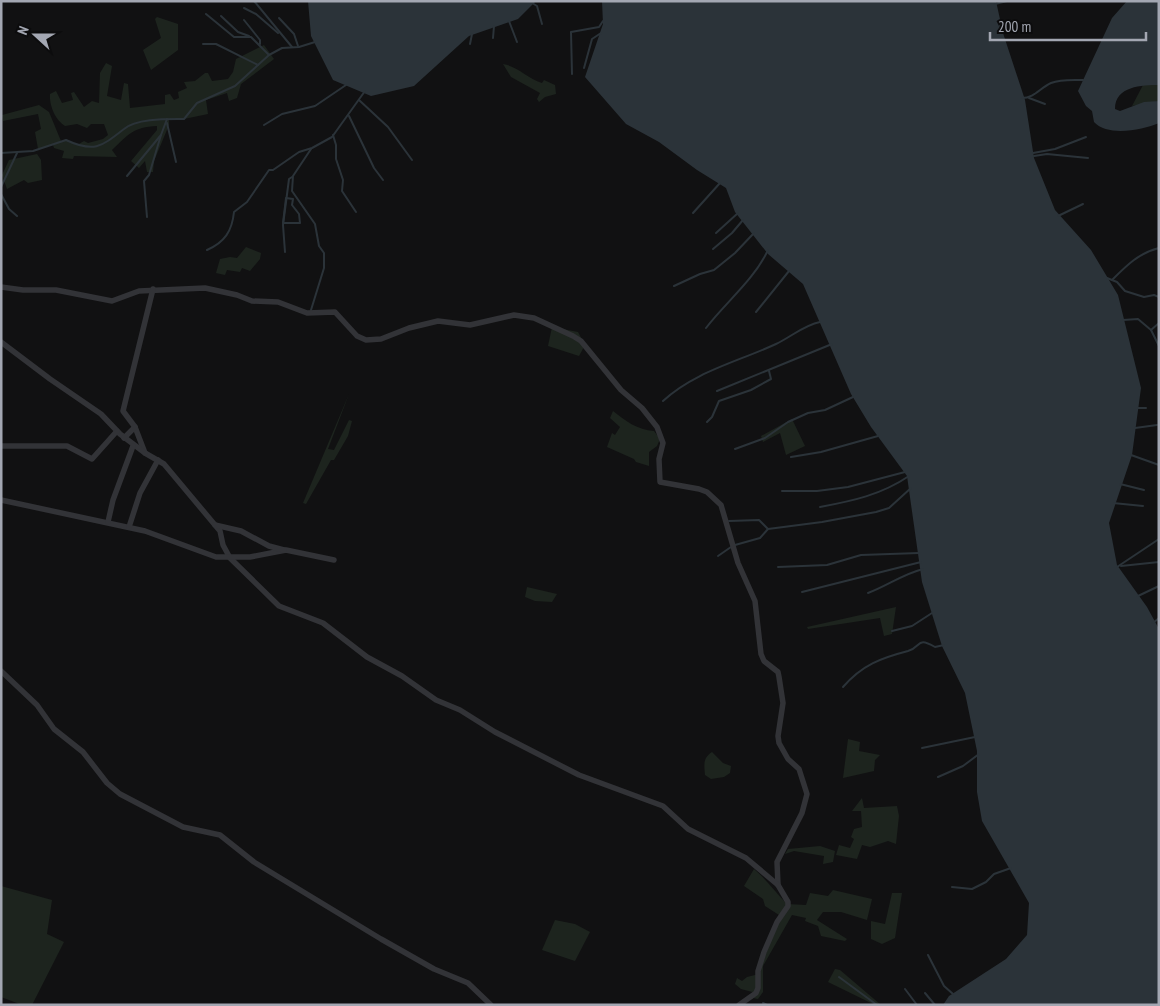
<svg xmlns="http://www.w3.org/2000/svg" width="1160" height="1006" font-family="'PT Sans Narrow',sans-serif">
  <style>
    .green { fill: #1d241e }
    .water { fill: #2b3339 }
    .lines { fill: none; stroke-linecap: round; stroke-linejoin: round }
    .stream { stroke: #2b3339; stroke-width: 2 }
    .street { stroke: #323337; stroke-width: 5.5 }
  </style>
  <rect width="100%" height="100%" fill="#111112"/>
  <g class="green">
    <path d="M157,17l21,7v26l-27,20 -8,-20 18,-12 -6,-19z"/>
    <path d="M264,45l10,14 -33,25 -4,14 -8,3 -2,-8 -21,7 2,14 -24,5h-15v6l-15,36 -1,11h-6l-2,-11 -6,7 -8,-7 26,-31v-4c-24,1 -29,9 -45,24l5,7 -43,-1 -1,3 -11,-1 2,-7 -10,-3 -1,-3 -15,4 -3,-17 6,-3 -3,-15 -35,7 -1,-6 37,-10 10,7 12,29 5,-1 11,5 7,-4 4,2 15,-4 5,-4 -4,-11h-13l-4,4 -10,-4 -12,2c-10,-6 -16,-21 -15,-32l6,-3 6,12 11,-3 -2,-7 3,-1 10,15 8,-6 7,2 1,-30 6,-10 6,3 -5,30 14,4 3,-17 4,1 2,24 35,-4v-9l5,-1 4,6 5,-2 -1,-6 9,-4 -3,-6 11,-1 10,-8h3l4,8 16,-2 5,-7 3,-13z"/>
    <path d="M503,64c14,2 24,14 39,19l2,-3 11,5 1,9 -11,3 -6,5 -2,-3 3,-6 -29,-16z"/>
    <path d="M1143,85h16v16l-27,5z"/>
    <path d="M37,154l4,6 1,20 -14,3 -4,-3 -17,9 -5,-14 7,-15z"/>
    <path d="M246,247l15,6 -1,6 -10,12 -8,-3 -2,4 -13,-2 -2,5 -9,-2 4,-14 10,-2 7,1z"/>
    <path d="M552,327l26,5 7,13 -6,11 -31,-10z"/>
    <path d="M349,394l-21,55 6,1 15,-30 3,1 -4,15 -14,24h-3l-25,44 -3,-1z"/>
    <path d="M613,411c13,10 24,19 41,20l6,8 -3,7 -8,6v14l-13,-4 -2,-3 -27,-12 5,-14 3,2 5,-8 -10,-9z"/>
    <path d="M792,419l13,27 -19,9 -6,-22 -17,9 -2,-6z"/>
    <path d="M527,587l30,7 -5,8 -17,-1 -10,-4z"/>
    <path d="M896,607l-4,27 -8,2 -4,-18 -72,11 -1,-2z"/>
    <path d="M848,739l12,3 -1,9 21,4 -5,5 -1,11 -31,7z"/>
    <path d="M712,752l11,11 8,3 -1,7 -6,4 -13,2 -6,-4c-1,-11 -2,-17 7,-23z"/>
    <path d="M862,798l2,10 33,-2 2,10 -3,28 -8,-3 -18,6 -8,-2 -5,14 -21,-4 3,-10 11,3 4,-9 -3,-2 3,-8 8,-2 -1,-16h-9z"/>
    <path d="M820,846l15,5 -2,11 -10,2 1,-8 -30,-5 -9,3 3,-5z"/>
    <path d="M754,869c13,11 21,23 33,35l19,1 4,-12 18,3 5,-6 39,9 -5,21 -26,-8h-18l-6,8 30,19 -2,2 -24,-5 -3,-10 -13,-5 1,-3 -14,-3 -29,51v26l-5,7 -5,-1 3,-5 -15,-4 -6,-5 2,-6 5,3 5,-4 12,-3 20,-59 -14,-9 -2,-7 -19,-13z"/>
    <path d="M1,886l51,14 -5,34 17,8 -32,63h-10l-21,-8z"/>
    <path d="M892,893h10l-7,45 -13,6 -11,-5v-18l14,3z"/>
    <path d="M555,920l20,4 15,8 -15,29 -33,-11z"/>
    <path d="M835,969l5,1 41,35h-6l-47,-23z"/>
  </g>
  <g class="water">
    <path d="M308,1h228l-18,18 -49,17 -55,50 -43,10 -38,-16 -22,-44z"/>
    <path d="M602,1h394l7,32 22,67 9,58 21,52 36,40 27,45 23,93 -9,67 -23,68 8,42 30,42 12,22v376h-216l6,-9 57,-37 21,-24 2,-32 -47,-82 -5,-29v-41l-12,-58 -23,-47 -20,-64 -15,-106 -36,-49 -20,-33 -48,-110 -35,-30 -33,-42 -9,-24 -29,-18 -38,-28 -33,-18 -41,-47 18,-53z"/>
    <path d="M1127,1h32v84c-17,0 -44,1 -44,24l5,2 24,-9 15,-1v22c-17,7 -51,14 -65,-1l-2,-11 -6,-5 -8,-15 34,-73z"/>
  </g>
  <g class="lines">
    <g class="stream">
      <path d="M254,1l38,46"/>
      <path d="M529,1l8,5 5,18"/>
      <path d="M995,4l12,-3"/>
      <path d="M244,8l12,6 22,19"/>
      <path d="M206,14l28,23h17l18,18"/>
      <path d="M221,16l17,16 11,4"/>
      <path d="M279,18l15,16 4,12"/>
      <path d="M244,20l16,20v4"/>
      <path d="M509,21l8,21"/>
      <path d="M493,38l1,-12"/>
      <path d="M203,44h13l42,21"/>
      <path d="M470,44l2,-10"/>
      <path d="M584,68l8,-29 9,-6"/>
      <path d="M572,74l-1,-42 28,-5 4,-6"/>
      <path d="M1022,98c12,0 18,-10 29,-15 10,-4 21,-3 32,-3"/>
      <path d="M1029,98l16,6"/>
      <path d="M359,100l29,27 24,33"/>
      <path d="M349,116l25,52 9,12"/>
      <path d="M167,123l9,39"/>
      <path d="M264,125l18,-11 33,-8 31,-21"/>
      <path d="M333,135l3,10v14l7,21 -1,11 14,21"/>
      <path d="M311,149l-18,27 -1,15 23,33 4,22 5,7v15l-13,42"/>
      <path d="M1,153l32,-2 33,-11c28,13 35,7 58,-11 12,-11 44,-10 60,-10l13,-16 38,-17 34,-31 13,-7 17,-1 16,-5"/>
      <path d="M1033,153l22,-4 31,-12"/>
      <path d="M1034,156l13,-2 41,4"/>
      <path d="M127,176l34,-41 6,-16"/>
      <path d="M1,187l16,-34"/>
      <path d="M1,194l8,15 8,7"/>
      <path d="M286,198l7,1 -1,6 7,9 1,9h-17z"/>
      <path d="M693,213l27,-30"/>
      <path d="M1058,216l25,-12"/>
      <path d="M147,217l-3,-36 5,-6 12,-40"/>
      <path d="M716,233l22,-20"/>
      <path d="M713,249l19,-16 11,-13"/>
      <path d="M207,250c18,-8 25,-19 27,-38l13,-10 22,-32h4l26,-18 13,-4 20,-11 33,-46"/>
      <path d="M285,252l-2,-27 6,-46 3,-2"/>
      <path d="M1107,278l10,4 8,9 19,6 10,-2 5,2"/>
      <path d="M1112,280c15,-15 27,-27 47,-32"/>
      <path d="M674,286l26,-12 14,-4 21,-17 19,-20"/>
      <path d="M756,312l33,-41"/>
      <path d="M1123,320l15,-1 13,11 8,-7"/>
      <path d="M706,328c20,-26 48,-48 62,-78"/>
      <path d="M1151,330l8,16"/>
      <path d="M717,391l115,-47"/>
      <path d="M663,401c31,-29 74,-39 113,-57 15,-7 28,-19 44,-22"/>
      <path d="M1138,408h8"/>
      <path d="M707,422l5,-5 7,-16 32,-11 20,-11 -2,-8"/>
      <path d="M1135,428l22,-3"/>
      <path d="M735,449l30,-11 23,-16 20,-9 17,-3 28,-13"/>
      <path d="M1131,455l28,10"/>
      <path d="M791,457l30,-5 57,-16"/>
      <path d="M1120,484l24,6"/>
      <path d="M782,491h35l31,-4 57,-15"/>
      <path d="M1113,503l30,3"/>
      <path d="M820,507c32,-6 61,-12 89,-31"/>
      <path d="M729,521l30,-1 9,9"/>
      <path d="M735,545l25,-7 8,-9 54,-7 54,-10 13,-4 22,-20"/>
      <path d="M718,556l13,-9"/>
      <path d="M1121,566l38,-4"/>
      <path d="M778,567l49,-2 34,-10 58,-2"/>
      <path d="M1117,567l42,-28"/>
      <path d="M802,592l119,-30"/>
      <path d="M868,593c19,-7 35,-19 55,-24"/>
      <path d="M1138,596l21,-10"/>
      <path d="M1153,623l6,-5"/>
      <path d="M892,631l20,-5 20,-13"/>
      <path d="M843,687c19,-22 38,-29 65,-36 14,-4 8,-15 27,-4l9,-2"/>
      <path d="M922,748l53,-11"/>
      <path d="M938,777l25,-11 16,-12"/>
      <path d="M952,887l20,2 14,-7 8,-8 17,-6"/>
      <path d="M928,955l16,31 9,8"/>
      <path d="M839,977l38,28"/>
      <path d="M905,989l12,16"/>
      <path d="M925,993l10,12"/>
      <path d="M763,1003l4,2"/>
    </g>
    <g class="street">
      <path d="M1,287l22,3h33l56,11 27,-10 66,-3 32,7 15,6 26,1 29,11 28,-1 22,24 9,4 15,-1 28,-11 29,-7 32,4 44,-10 20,3 39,18 8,5 40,49 21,18 15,19 6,16 -4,16 1,23 39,7 8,3 14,13 17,58 17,38 6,53 3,7 14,11 1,5 4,26 -5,33 1,7 9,16 11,10 8,25 -5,19 -25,49 1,23 10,17v4l-11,16 -13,30 -6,19v17l-2,5 -17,12"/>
      <path d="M153,289l-30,122 12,16 10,26 19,11 56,67 3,14 7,13 49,48 44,17 44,34 35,19 34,24 24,10 35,22 84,43 84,31 25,23 58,29 32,27"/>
      <path d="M1,342l49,37 51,35 19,20 25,19"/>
      <path d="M124,438l11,-11"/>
      <path d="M1,446h66l25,13 25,-28"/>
      <path d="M1,500l144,31 71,26h34l36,-7 48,10"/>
      <path d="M108,522l5,-22 20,-54"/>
      <path d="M215,525l26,6 28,15 15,4"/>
      <path d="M129,527l11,-34 18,-33"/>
      <path d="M1,671l36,34 17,24 29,23 24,31 13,11 63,33 37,8 34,27 127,77 53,30 34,14 23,22"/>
    </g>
  </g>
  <rect width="1160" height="1006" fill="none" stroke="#a3a7b2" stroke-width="5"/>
  <g transform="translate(35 35) rotate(291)" stroke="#0c0c0d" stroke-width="4" paint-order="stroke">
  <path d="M0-4L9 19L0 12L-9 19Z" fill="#a3a7b2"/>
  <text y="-8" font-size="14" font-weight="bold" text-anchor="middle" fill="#a3a7b2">N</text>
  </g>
  <path d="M990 32v8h156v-8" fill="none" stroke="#a3a7b2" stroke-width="2.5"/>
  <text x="998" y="32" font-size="15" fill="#a3a7b2" stroke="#0c0c0d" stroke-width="4" paint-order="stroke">200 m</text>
</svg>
